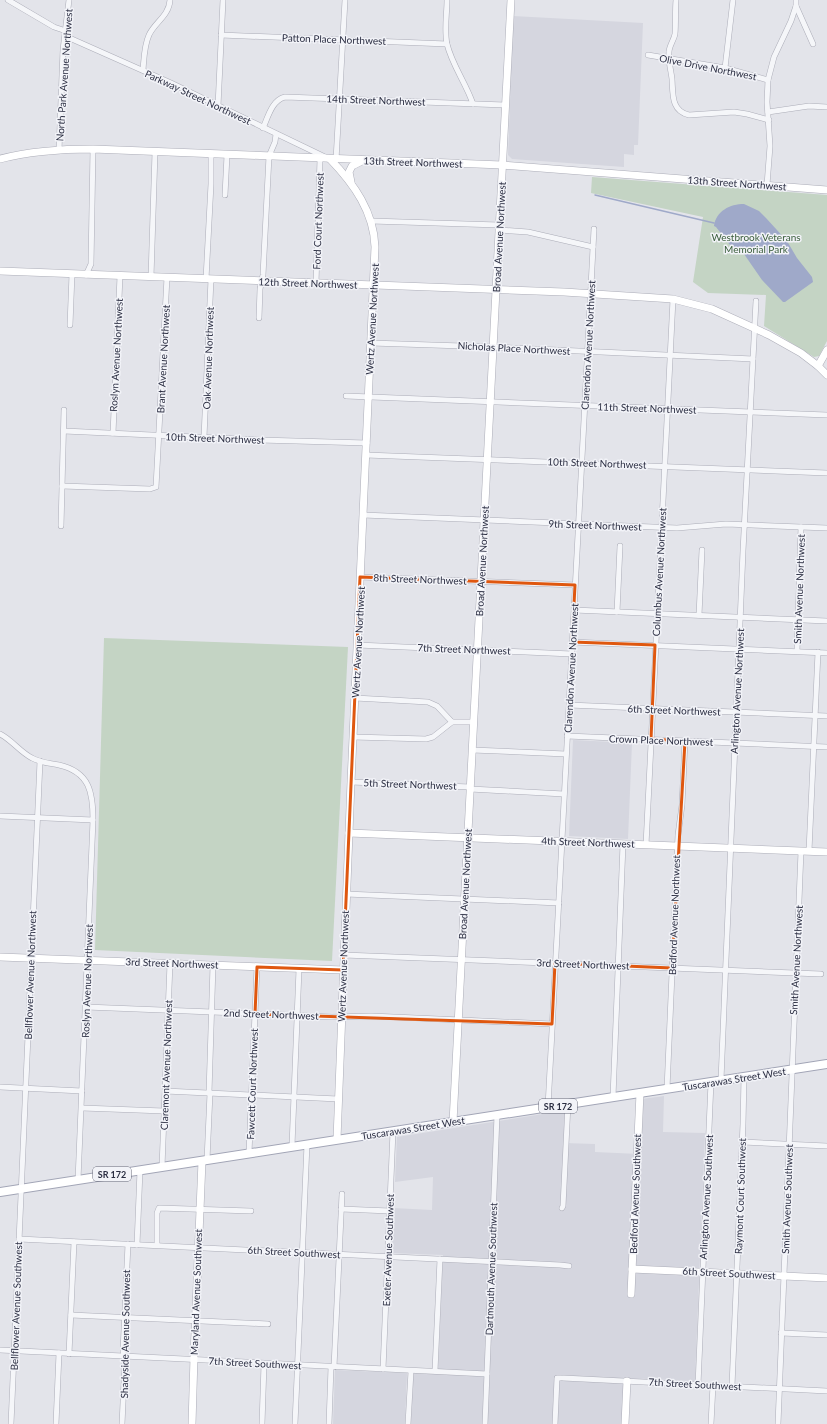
<svg xmlns="http://www.w3.org/2000/svg" width="827" height="1424" font-family="Lato,sans-serif">
  <style>
    .built { fill: #d5d6df }
    .green { fill: #c4d4c4 }
    .water { fill: #9fa9c9 }
    .lines { fill: none; stroke-linecap: round; stroke-linejoin: round }
    .stream { stroke: #9fa9c9; stroke-width: 1.5 }
    .street-casing { stroke: #acadb8; stroke-width: 6 }
    .secondary-casing { stroke: #acadb8; stroke-width: 8 }
    .primary-casing { stroke: #a2a5b6; stroke-width: 10 }
    .street { stroke: #f5f6f9; stroke-width: 5 }
    .secondary { stroke: #fff; stroke-width: 7 }
    .primary { stroke: #fff; stroke-width: 8 }
    .marked { fill: none; stroke: #df570f; stroke-width: 3; stroke-linejoin: round }
    .labels { text-anchor: middle; dominant-baseline: central; stroke-width: 3; stroke-linejoin: round; paint-order: stroke }
    .shield { fill: #f2f3f8; stroke: #676979; stroke-width: 1 }
    .shield-label { font-size: 9px; font-weight: bold; fill: #2b2e42 }
    .street-label { font-size: 10px; fill: #2b2e42; stroke: #f2f3f8 }
    .park-label { font-size: 10px; fill: #395d3b; stroke: #f2f3f8 }
  </style>
  <rect width="100%" height="100%" fill="#e3e4ea"/>
  <g class="built">
    <path d="M513,16l130,7 -5,122h-4v10l-10,-1v13l-112,-8 -4,-4z"/>
    <path d="M573,740l59,3 -4,96 -59,-3z"/>
    <path d="M664,1096l-1,36 42,1 -10,248 -71,-3 -2,46h-211l2,-51 25,1 5,-119 -52,-2 2,-45 39,2 1,-33 -38,5 2,-45 165,-26 3,2 -1,30 31,1v8l44,2 3,-55z"/>
    <path d="M335,1370l72,3 -2,51h-72z"/>
  </g>
  <g class="green">
    <path d="M592,177l235,18v146l-8,15 -5,1 -50,-31 2,-31 -58,-2 -15,-11 10,-65 -112,-24z"/>
    <path d="M104,638l244,9 -16,314 -237,-11z"/>
  </g>
  <path class="water" d="M744,204l15,7 7,7 21,23 10,17 15,19 1,5 -28,20h-2l-21,-22 -18,-26 -14,-9 -14,-18 -2,-1c2,-15 16,-22 30,-22z"/>
  <g class="lines">
    <path class="stream" d="M595,195l119,28"/>
    <g class="street-casing">
      <g id="street">
        <path d="M8,0l46,27 12,4"/>
        <path d="M447,0c0,14 -3,30 0,44 5,21 19,39 26,60"/>
        <path d="M676,0c-1,11 0,23 -1,34 -1,6 -6,12 -6,18 -1,9 2,18 3,27 1,15 -1,32 17,36l45,-3 13,2 22,6"/>
        <path d="M796,0v6l17,38"/>
        <path d="M221,35l226,9"/>
        <path d="M65,36l106,47 154,74"/>
        <path d="M648,55l77,13 43,12"/>
        <path d="M725,68l8,-68"/>
        <path d="M143,70c1,-11 1,-24 6,-35 6,-13 20,-19 21,-35"/>
        <path d="M218,106l5,-106"/>
        <path d="M768,112l41,-6 18,1"/>
        <path d="M263,128c5,-11 9,-28 22,-31l220,8"/>
        <path d="M59,150l4,-100 6,-50"/>
        <path d="M336,160l9,-160"/>
        <path d="M767,185l3,-39 -3,-44 1,-22 6,-23 17,-36 5,-15"/>
        <path d="M225,195l2,-40"/>
        <path d="M371,221l128,4"/>
        <path d="M499,230l29,2 65,15"/>
        <path d="M86,275l5,-11 2,-115"/>
        <path d="M151,277l4,-125"/>
        <path d="M206,279l5,-95v-30"/>
        <path d="M316,283l4,-124"/>
        <path d="M259,318l1,-29 3,-14 6,-119 6,-14 1,-8"/>
        <path d="M70,325l2,-51"/>
        <path d="M371,343l122,4 260,12"/>
        <path d="M346,396l481,19"/>
        <path d="M64,431l196,9 107,3"/>
        <path d="M113,433l7,-157"/>
        <path d="M204,437l7,-158"/>
        <path d="M366,455l461,18"/>
        <path d="M62,486l88,3 6,-2 11,-210"/>
        <path d="M363,515l314,13 49,-4 101,4"/>
        <path d="M61,526l3,-116"/>
        <path d="M360,577l215,8"/>
        <path d="M574,610l253,11"/>
        <path d="M617,612l3,-66"/>
        <path d="M699,615l3,-65"/>
        <path d="M572,642l255,11"/>
        <path d="M357,645l215,9"/>
        <path d="M797,651l4,-124"/>
        <path d="M355,698l73,4 9,4 15,16h21"/>
        <path d="M569,705l258,11"/>
        <path d="M0,734c12,6 20,18 32,24 9,5 18,5 27,7 31,7 34,28 34,55l-15,360"/>
        <path d="M567,736l260,11"/>
        <path d="M353,737l73,2 7,-2 19,-15"/>
        <path d="M472,750l94,4"/>
        <path d="M351,782l119,5"/>
        <path d="M470,789l94,5"/>
        <path d="M0,816l93,4"/>
        <path d="M646,845l27,-546"/>
        <path d="M809,851l9,-199"/>
        <path d="M346,894l213,9"/>
        <path d="M344,955l477,19"/>
        <path d="M86,1007l200,8 46,2 39,-1 181,8"/>
        <path d="M721,1080l22,-529 13,-250"/>
        <path d="M0,1087l82,4"/>
        <path d="M667,1089l11,-254 4,-30 3,-64"/>
        <path d="M165,1091l173,8"/>
        <path d="M209,1093l4,-128"/>
        <path d="M613,1097l10,-253"/>
        <path d="M548,1107l46,-878"/>
        <path d="M82,1108l82,3"/>
        <path d="M743,1142l84,4"/>
        <path d="M292,1146l7,-177"/>
        <path d="M249,1153l8,-186"/>
        <path d="M207,1160l3,-67"/>
        <path d="M162,1167l8,-204"/>
        <path d="M562,1208l1,-2 5,-102"/>
        <path d="M341,1209l49,2"/>
        <path d="M19,1239l541,26 9,1"/>
        <path d="M137,1245l3,-75"/>
        <path d="M157,1245v-32l2,-5 92,3"/>
        <path d="M71,1315l197,9"/>
        <path d="M781,1333l46,2"/>
        <path d="M0,1350l487,24"/>
        <path d="M69,1354l5,-112"/>
        <path d="M334,1367l8,-173"/>
        <path d="M383,1369l10,-238"/>
        <path d="M435,1371l5,-112"/>
        <path d="M563,1378l264,13"/>
        <path d="M698,1385l13,-303"/>
        <path d="M732,1386l11,-262 1,-47"/>
        <path d="M11,1424l29,-663"/>
        <path d="M56,1424l3,-71"/>
        <path d="M122,1424l3,-63 -2,-10 5,-107"/>
        <path d="M262,1424l2,-60"/>
        <path d="M295,1424l12,-280"/>
        <path d="M329,1424l2,-57"/>
        <path d="M408,1424l3,-53"/>
        <path d="M485,1424l12,-309"/>
        <path d="M555,1424l2,-46h4"/>
        <path d="M711,1424l2,-39"/>
        <path d="M778,1424l23,-573"/>
      </g>
    </g>
    <g class="secondary-casing">
      <g id="secondary">
        <path d="M0,159c31,-8 62,-10 93,-10l409,16 325,25"/>
        <path d="M330,159c24,25 44,53 45,88l-24,535 -14,357"/>
        <path d="M351,182l-2,-10 3,-6 10,-5"/>
        <path d="M0,271l564,21 109,7 39,10 57,26 32,18 17,13 9,9"/>
        <path d="M818,366l9,-16"/>
        <path d="M349,833l478,19"/>
        <path d="M0,957l343,13"/>
        <path d="M453,1122l58,-1122"/>
        <path d="M632,1269l195,9"/>
        <path d="M631,1294l9,-201"/>
        <path d="M192,1424l2,-67 8,-196"/>
        <path d="M625,1424l2,-43"/>
      </g>
    </g>
    <g class="primary-casing">
      <path id="primary" d="M0,1192l827,-128"/>
    </g>
    <use href="#street" class="street"/>
    <use href="#secondary" class="secondary"/>
    <use href="#primary" class="primary"/>
  </g>
  <path class="marked" d="M360,577l215,8 -3,57 83,3 -4,94 34,2 -13,227 -117,-5 -3,61 -297,-10 2,-47 86,3z"/>
  <g class="labels">
    <g class="shield">
      <rect x="539" y="1099" width="38" height="14" rx="3"/>
      <rect x="93" y="1167" width="38" height="14" rx="3"/>
    </g>
    <g class="shield-label">
      <text x="558" y="1106">SR 172</text>
      <text x="112" y="1174">SR 172</text>
    </g>
    <g class="street-label">
      <text transform="translate(334 39) rotate(2)">Patton Place Northwest</text>
      <text transform="translate(708 67) rotate(11)">Olive Drive Northwest</text>
      <text transform="translate(64 75) rotate(-86)">North Park Avenue Northwest</text>
      <text transform="translate(198 97) rotate(25)">Parkway Street Northwest</text>
      <text transform="translate(376 100) rotate(2)">14th Street Northwest</text>
      <text transform="translate(413 162) rotate(2)">13th Street Northwest</text>
      <text transform="translate(737 183) rotate(4)">13th Street Northwest</text>
      <text transform="translate(318 221) rotate(-88)">Ford Court Northwest</text>
      <text transform="translate(499 237) rotate(-87)">Broad Avenue Northwest</text>
      <text transform="translate(308 283) rotate(2)">12th Street Northwest</text>
      <text transform="translate(372 319) rotate(-87)">Wertz Avenue Northwest</text>
      <text transform="translate(588 345) rotate(-87)">Clarendon Avenue Northwest</text>
      <text transform="translate(514 348) rotate(3)">Nicholas Place Northwest</text>
      <text transform="translate(116 355) rotate(-87)">Roslyn Avenue Northwest</text>
      <text transform="translate(208 358) rotate(-88)">Oak Avenue Northwest</text>
      <text transform="translate(163 359) rotate(-87)">Brant Avenue Northwest</text>
      <text transform="translate(647 408) rotate(2)">11th Street Northwest</text>
      <text transform="translate(215 438) rotate(2)">10th Street Northwest</text>
      <text transform="translate(597 463) rotate(2)">10th Street Northwest</text>
      <text transform="translate(595 525) rotate(2)">9th Street Northwest</text>
      <text transform="translate(482 561) rotate(-87)">Broad Avenue Northwest</text>
      <text transform="translate(659 572) rotate(-87)">Columbus Avenue Northwest</text>
      <text transform="translate(420 579) rotate(2)">8th Street Northwest</text>
      <text transform="translate(799 589) rotate(-88)">Smith Avenue Northwest</text>
      <text transform="translate(358 642) rotate(-87)">Wertz Avenue Northwest</text>
      <text transform="translate(464 649) rotate(2)">7th Street Northwest</text>
      <text transform="translate(571 668) rotate(-87)">Clarendon Avenue Northwest</text>
      <text transform="translate(737 691) rotate(-87)">Arlington Avenue Northwest</text>
      <text transform="translate(674 710) rotate(2)">6th Street Northwest</text>
      <text transform="translate(661 740) rotate(2)">Crown Place Northwest</text>
      <text transform="translate(410 784) rotate(2)">5th Street Northwest</text>
      <text transform="translate(588 842) rotate(2)">4th Street Northwest</text>
      <text transform="translate(465 884) rotate(-87)">Broad Avenue Northwest</text>
      <text transform="translate(674 915) rotate(-88)">Bedford Avenue Northwest</text>
      <text transform="translate(796 960) rotate(-87)">Smith Avenue Northwest</text>
      <text transform="translate(172 963) rotate(2)">3rd Street Northwest</text>
      <text transform="translate(583 964) rotate(2)">3rd Street Northwest</text>
      <text transform="translate(343 966) rotate(-88)">Wertz Avenue Northwest</text>
      <text transform="translate(30 975) rotate(-88)">Bellflower Avenue Northwest</text>
      <text transform="translate(87 981) rotate(-88)">Roslyn Avenue Northwest</text>
      <text transform="translate(271 1014) rotate(2)">2nd Street Northwest</text>
      <text transform="translate(166 1065) rotate(-88)">Claremont Avenue Northwest</text>
      <text transform="translate(734 1079) rotate(-9)">Tuscarawas Street West</text>
      <text transform="translate(252 1084) rotate(-88)">Fawcett Court Northwest</text>
      <text transform="translate(413 1128) rotate(-9)">Tuscarawas Street West</text>
      <text transform="translate(635 1194) rotate(-88)">Bedford Avenue Southwest</text>
      <text transform="translate(740 1196) rotate(-88)">Raymont Court Southwest</text>
      <text transform="translate(706 1197) rotate(-87)">Arlington Avenue Southwest</text>
      <text transform="translate(787 1199) rotate(-88)">Smith Avenue Southwest</text>
      <text transform="translate(388 1250) rotate(-88)">Exeter Avenue Southwest</text>
      <text transform="translate(294 1252) rotate(3)">6th Street Southwest</text>
      <text transform="translate(491 1269) rotate(-88)">Dartmouth Avenue Southwest</text>
      <text transform="translate(729 1273) rotate(3)">6th Street Southwest</text>
      <text transform="translate(196 1292) rotate(-88)">Maryland Avenue Southwest</text>
      <text transform="translate(16 1306) rotate(-88)">Bellflower Avenue Southwest</text>
      <text transform="translate(125 1334) rotate(-89)">Shadyside Avenue Southwest</text>
      <text transform="translate(255 1363) rotate(3)">7th Street Southwest</text>
      <text transform="translate(695 1384) rotate(3)">7th Street Southwest</text>
    </g>
    <g class="park-label">
      <text x="756" y="237">Westbrook Veterans<tspan x="756" dy="12">Memorial Park</tspan></text>
    </g>
  </g>
</svg>
